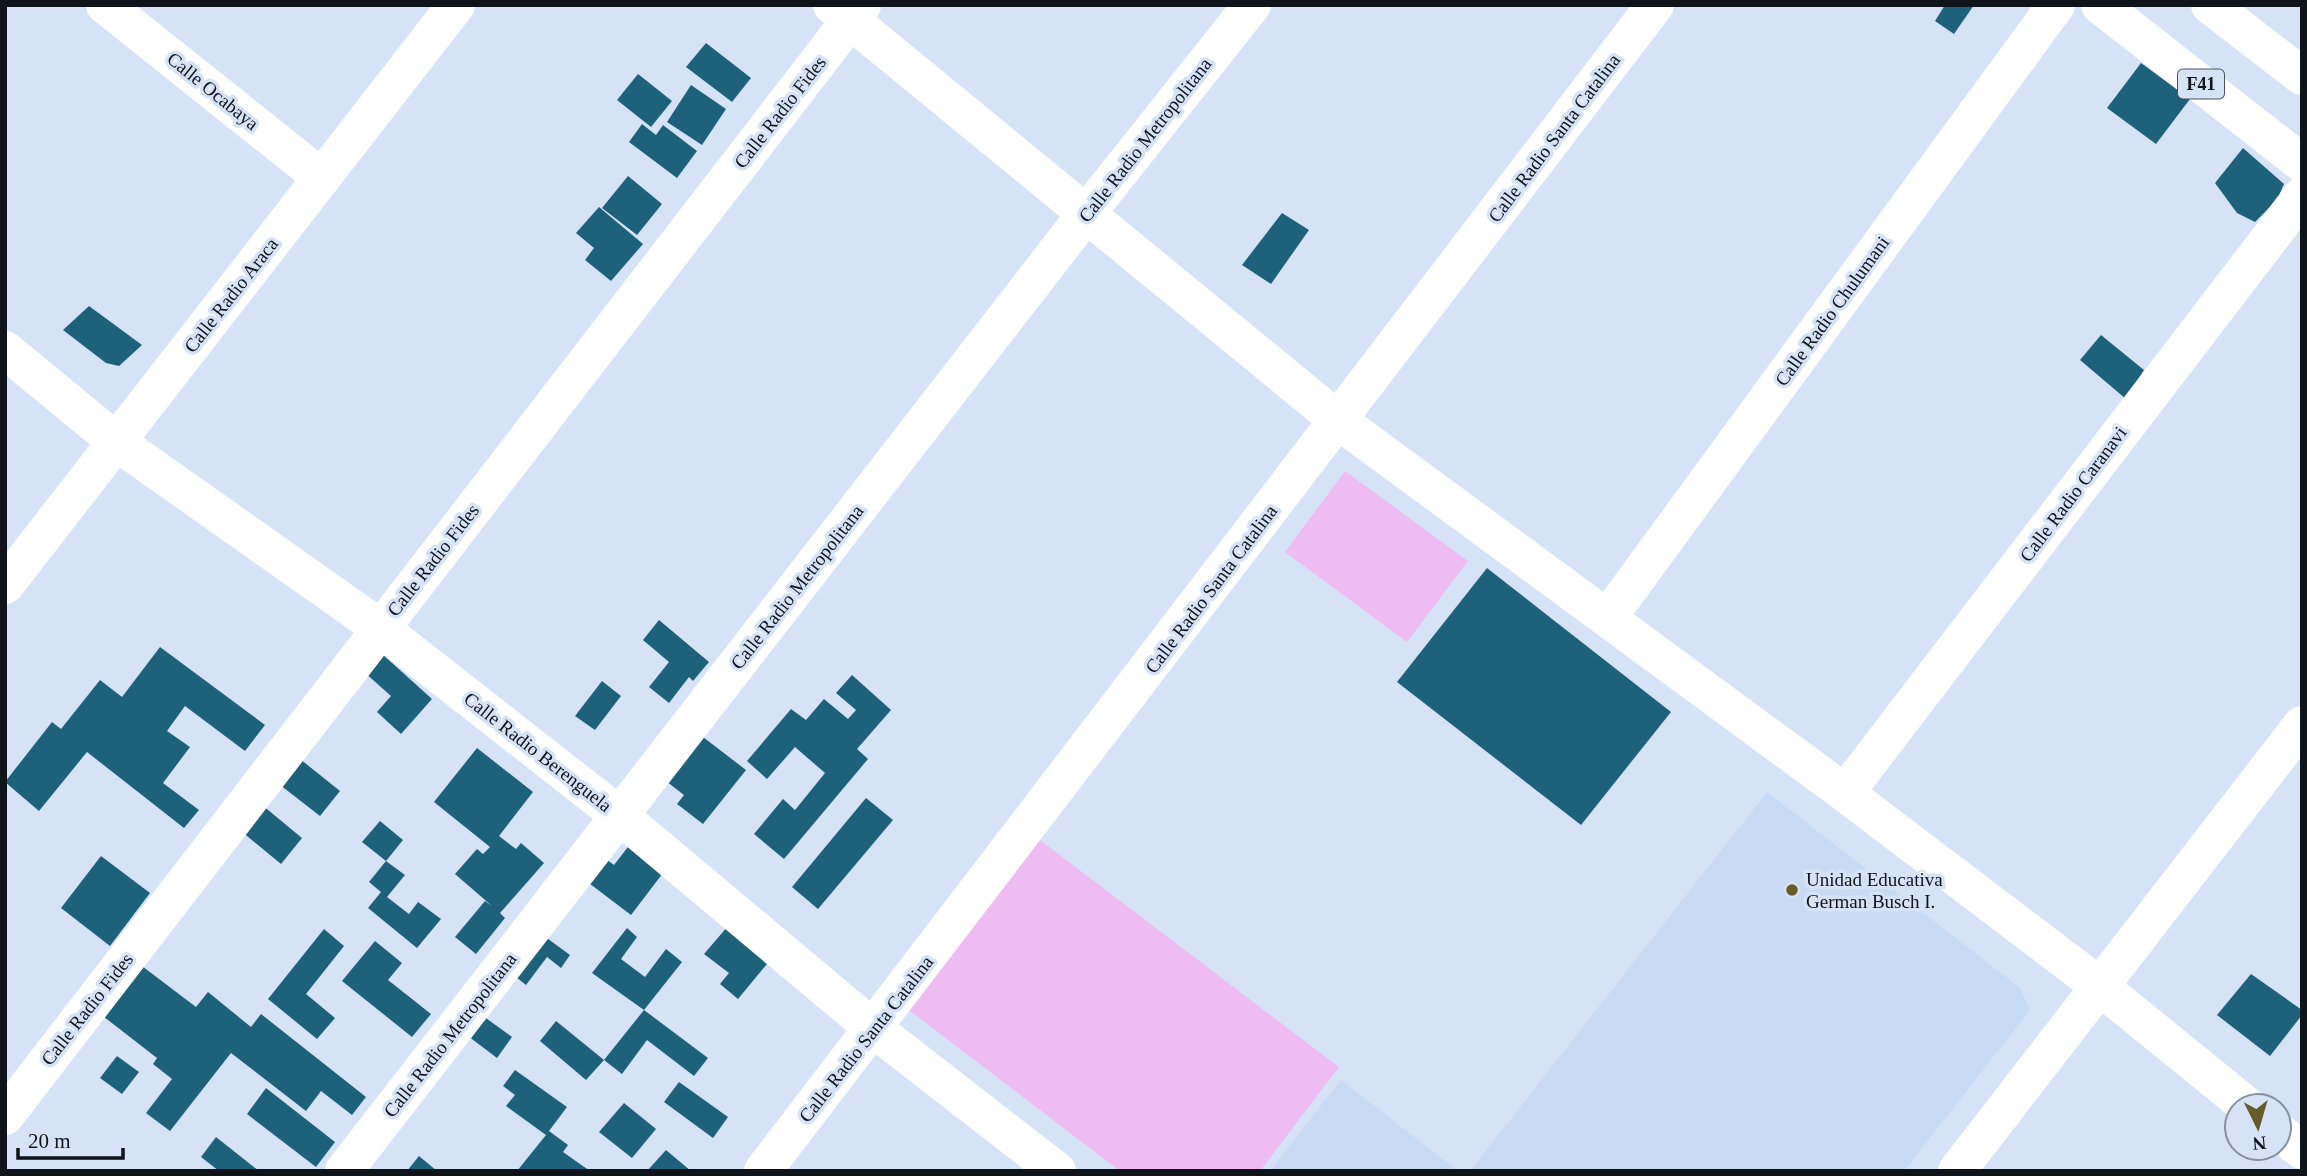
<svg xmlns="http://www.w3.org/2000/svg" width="2307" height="1176" font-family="'Times New Roman',serif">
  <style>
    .built { fill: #c9daf5 }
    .green { fill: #eebcf2 }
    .building { fill: #1e617b }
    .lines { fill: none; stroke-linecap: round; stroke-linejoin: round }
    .street { stroke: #fff; stroke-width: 38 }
    .secondary { stroke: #fff; stroke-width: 38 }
    .primary { stroke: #fff; stroke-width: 38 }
    .poi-dot { fill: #665c29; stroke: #d6e3f7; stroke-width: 2.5 }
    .labels { text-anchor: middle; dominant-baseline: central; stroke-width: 7; stroke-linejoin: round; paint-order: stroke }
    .shield { fill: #d6e3f7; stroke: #4b515c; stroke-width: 2 }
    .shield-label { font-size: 18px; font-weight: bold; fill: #0f131a }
    .street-label { font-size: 19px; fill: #0f131a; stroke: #d6e3f7 }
    .poi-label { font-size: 19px; fill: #0f131a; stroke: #d6e3f7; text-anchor: start }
  </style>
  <rect width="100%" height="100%" fill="#d6e3f7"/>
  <g class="built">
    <path d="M1767,792l252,195 11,23 -126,161h-434z"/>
    <path d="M1341,1080l117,91h-188z"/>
  </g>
  <g class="green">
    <path d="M1345,471l123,90 -61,81 -122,-90z"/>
    <path d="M1040,840l299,227 -79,104h-140l-211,-161z"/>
  </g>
  <g class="building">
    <path d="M1945,5h29l-20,29 -19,-13z"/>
    <path d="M706,43l45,35 -19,24 -46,-35z"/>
    <path d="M2141,63l49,36 -34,45 -49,-36z"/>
    <path d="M638,74l34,27 -21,26 -34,-27z"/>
    <path d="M691,85l35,24 -24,36 -35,-23z"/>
    <path d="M642,124l14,11 7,-10 34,26 -20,27 -48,-36z"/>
    <path d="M2243,148l41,36 -7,16 -22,22 -18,-9 -22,-30z"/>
    <path d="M628,176l34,28 -25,31 -35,-27z"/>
    <path d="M599,207l44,37 -32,37 -26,-21 9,-12 -18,-15z"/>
    <path d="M1282,213l27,17 -38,54 -29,-19z"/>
    <path d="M89,306l53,39 -23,21 -13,-3 -43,-33z"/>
    <path d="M2101,335l43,35 -18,29 -46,-39z"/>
    <path d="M1487,568l184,144 -90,113 -184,-143z"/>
    <path d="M659,620l50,42 -16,19 -4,-4 -20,26 -20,-16 20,-25 -26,-22z"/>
    <path d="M160,647l105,78 -20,26 -60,-45 -18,25 23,16 -27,36 36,27 -15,18 -97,-76 -48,59 -34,-29 47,-60 9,7 39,-49 22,17z"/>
    <path d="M381,653l51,46 -31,35 -24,-22 14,-16 -27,-24z"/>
    <path d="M852,675l39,35 -34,39 11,10 -84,100 -30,-25 29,-35 12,11 30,-37 -30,-26 -28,32 -20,-18 44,-52 15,11 18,-21 24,20 8,-9 -20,-17z"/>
    <path d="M602,681l19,15 -26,34 -20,-14z"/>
    <path d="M690,727l56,43 -43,54 -26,-20 7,-9 -22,-17z"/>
    <path d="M477,748l56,44 -34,44 17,13 5,-6 23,20 -44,50 5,5 -29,36 -21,-17 30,-36 7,5 -37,-32 22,-25 6,5 7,-7 -56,-45z"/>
    <path d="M295,755l45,36 -20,25 -45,-35z"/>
    <path d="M866,798l27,22 -75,89 -26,-22z"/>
    <path d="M262,805l40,33 -21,26 -40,-33z"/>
    <path d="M380,821l23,19 -17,21 -24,-19z"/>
    <path d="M631,843l35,26 -35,46 -54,-41 18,-23 19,14z"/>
    <path d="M101,856l49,37 -40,53 -49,-38z"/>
    <path d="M386,861l19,14 -18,22 22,17 9,-12 23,17 -24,29 -49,-40 13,-16 -12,-10z"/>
    <path d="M734,919l42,34 -38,46 -18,-15 9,-11 -25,-19z"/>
    <path d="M627,928l10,9 -16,22 24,18 21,-28 16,13 -38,48 64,48 -14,18 -47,-36 -25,34 -18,-14 40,-50 -52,-37z"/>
    <path d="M324,929l20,17 -38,48 29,24 -18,21 -49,-40z"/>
    <path d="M536,930l34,25 -9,13 -14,-11 -21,28 -20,-16z"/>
    <path d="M375,941l27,22 -14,17 43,34 -19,23 -70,-56z"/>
    <path d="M138,963l58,44 12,-15 43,35 10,-13 105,83 -14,18 -31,-24 -15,20 -75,-58 -61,78 -24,-18 26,-34 -19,-15 4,-6 -58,-45z"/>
    <path d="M2251,974l51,36v5l-32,41 -53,-41z"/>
    <path d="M479,1013l33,24 -15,21 -33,-25z"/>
    <path d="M556,1021l48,39 -18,20 -46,-39z"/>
    <path d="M117,1056l22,16 -17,22 -22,-16z"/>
    <path d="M515,1070l52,37 -18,24 19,14 -5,7 27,19h-73l29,-36 -40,-29 9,-11 -12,-9z"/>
    <path d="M679,1082l49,35 -15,21 -49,-36z"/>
    <path d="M266,1088l69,54 -19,25 -69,-53z"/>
    <path d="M624,1103l32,26 -24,29 -33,-26z"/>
    <path d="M216,1137l43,34h-40l-18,-14z"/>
    <path d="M666,1150l25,21h-44z"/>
    <path d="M419,1156l18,15h-30z"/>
  </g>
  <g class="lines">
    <g class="street">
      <path d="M105,5l217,173"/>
      <path d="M832,5l507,416 506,372 253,192 149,121"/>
      <path d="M5,350l113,93 262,185 240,188 254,213 183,142"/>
      <path d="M5,585l451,-580"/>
      <path d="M1609,616l447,-611"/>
      <path d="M1845,793l457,-597"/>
      <path d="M5,1116l857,-1111"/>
      <path d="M2279,1132l23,18"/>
      <path d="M344,1171l742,-957 166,-209"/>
      <path d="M763,1171l892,-1166"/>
    </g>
    <path class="secondary" d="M1957,1171l345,-446"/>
    <g class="primary">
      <path d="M2100,5l202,158"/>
      <path d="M2210,5l92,71"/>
    </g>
  </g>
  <circle class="poi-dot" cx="1792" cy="890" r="7"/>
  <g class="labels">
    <rect class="shield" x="2178" y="69.5" width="46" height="29" rx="5"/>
    <g class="shield-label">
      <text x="2201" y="84">F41</text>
    </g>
    <g class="street-label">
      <text transform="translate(213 91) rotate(39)">Calle Ocabaya</text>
      <text transform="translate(780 112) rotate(-52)">Calle Radio Fides</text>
      <text transform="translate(1554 138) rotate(-53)">Calle Radio Santa Catalina</text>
      <text transform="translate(1145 140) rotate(-52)">Calle Radio Metropolitana</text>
      <text transform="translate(231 295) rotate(-52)">Calle Radio Araca</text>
      <text transform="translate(1832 311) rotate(-54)">Calle Radio Chulumani</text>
      <text transform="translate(2073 494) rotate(-53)">Calle Radio Caranavi</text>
      <text transform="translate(433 560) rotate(-52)">Calle Radio Fides</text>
      <text transform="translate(797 587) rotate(-52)">Calle Radio Metropolitana</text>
      <text transform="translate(1211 589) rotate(-53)">Calle Radio Santa Catalina</text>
      <text transform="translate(538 752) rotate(38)">Calle Radio Berenguela</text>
      <text transform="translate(87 1009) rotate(-52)">Calle Radio Fides</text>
      <text transform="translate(450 1035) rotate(-52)">Calle Radio Metropolitana</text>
      <text transform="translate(866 1039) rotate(-52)">Calle Radio Santa Catalina</text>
    </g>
    <g class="poi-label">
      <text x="1806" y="879">Unidad Educativa<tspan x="1806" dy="22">German Busch I.</tspan></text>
    </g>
  </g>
  <rect width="2307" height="1176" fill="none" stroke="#0f131a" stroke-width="14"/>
  <g transform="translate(2258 1127) rotate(175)"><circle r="33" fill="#d6e3f7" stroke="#86909f" stroke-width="2"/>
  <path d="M0-5L12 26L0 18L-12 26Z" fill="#665c29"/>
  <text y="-10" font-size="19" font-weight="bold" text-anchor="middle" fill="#0f131a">N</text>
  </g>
  <path d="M18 1148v10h105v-10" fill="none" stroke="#0f131a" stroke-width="3.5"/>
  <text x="28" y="1148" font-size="21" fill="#0f131a" stroke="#d6e3f7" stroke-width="5" paint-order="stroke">20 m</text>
</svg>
